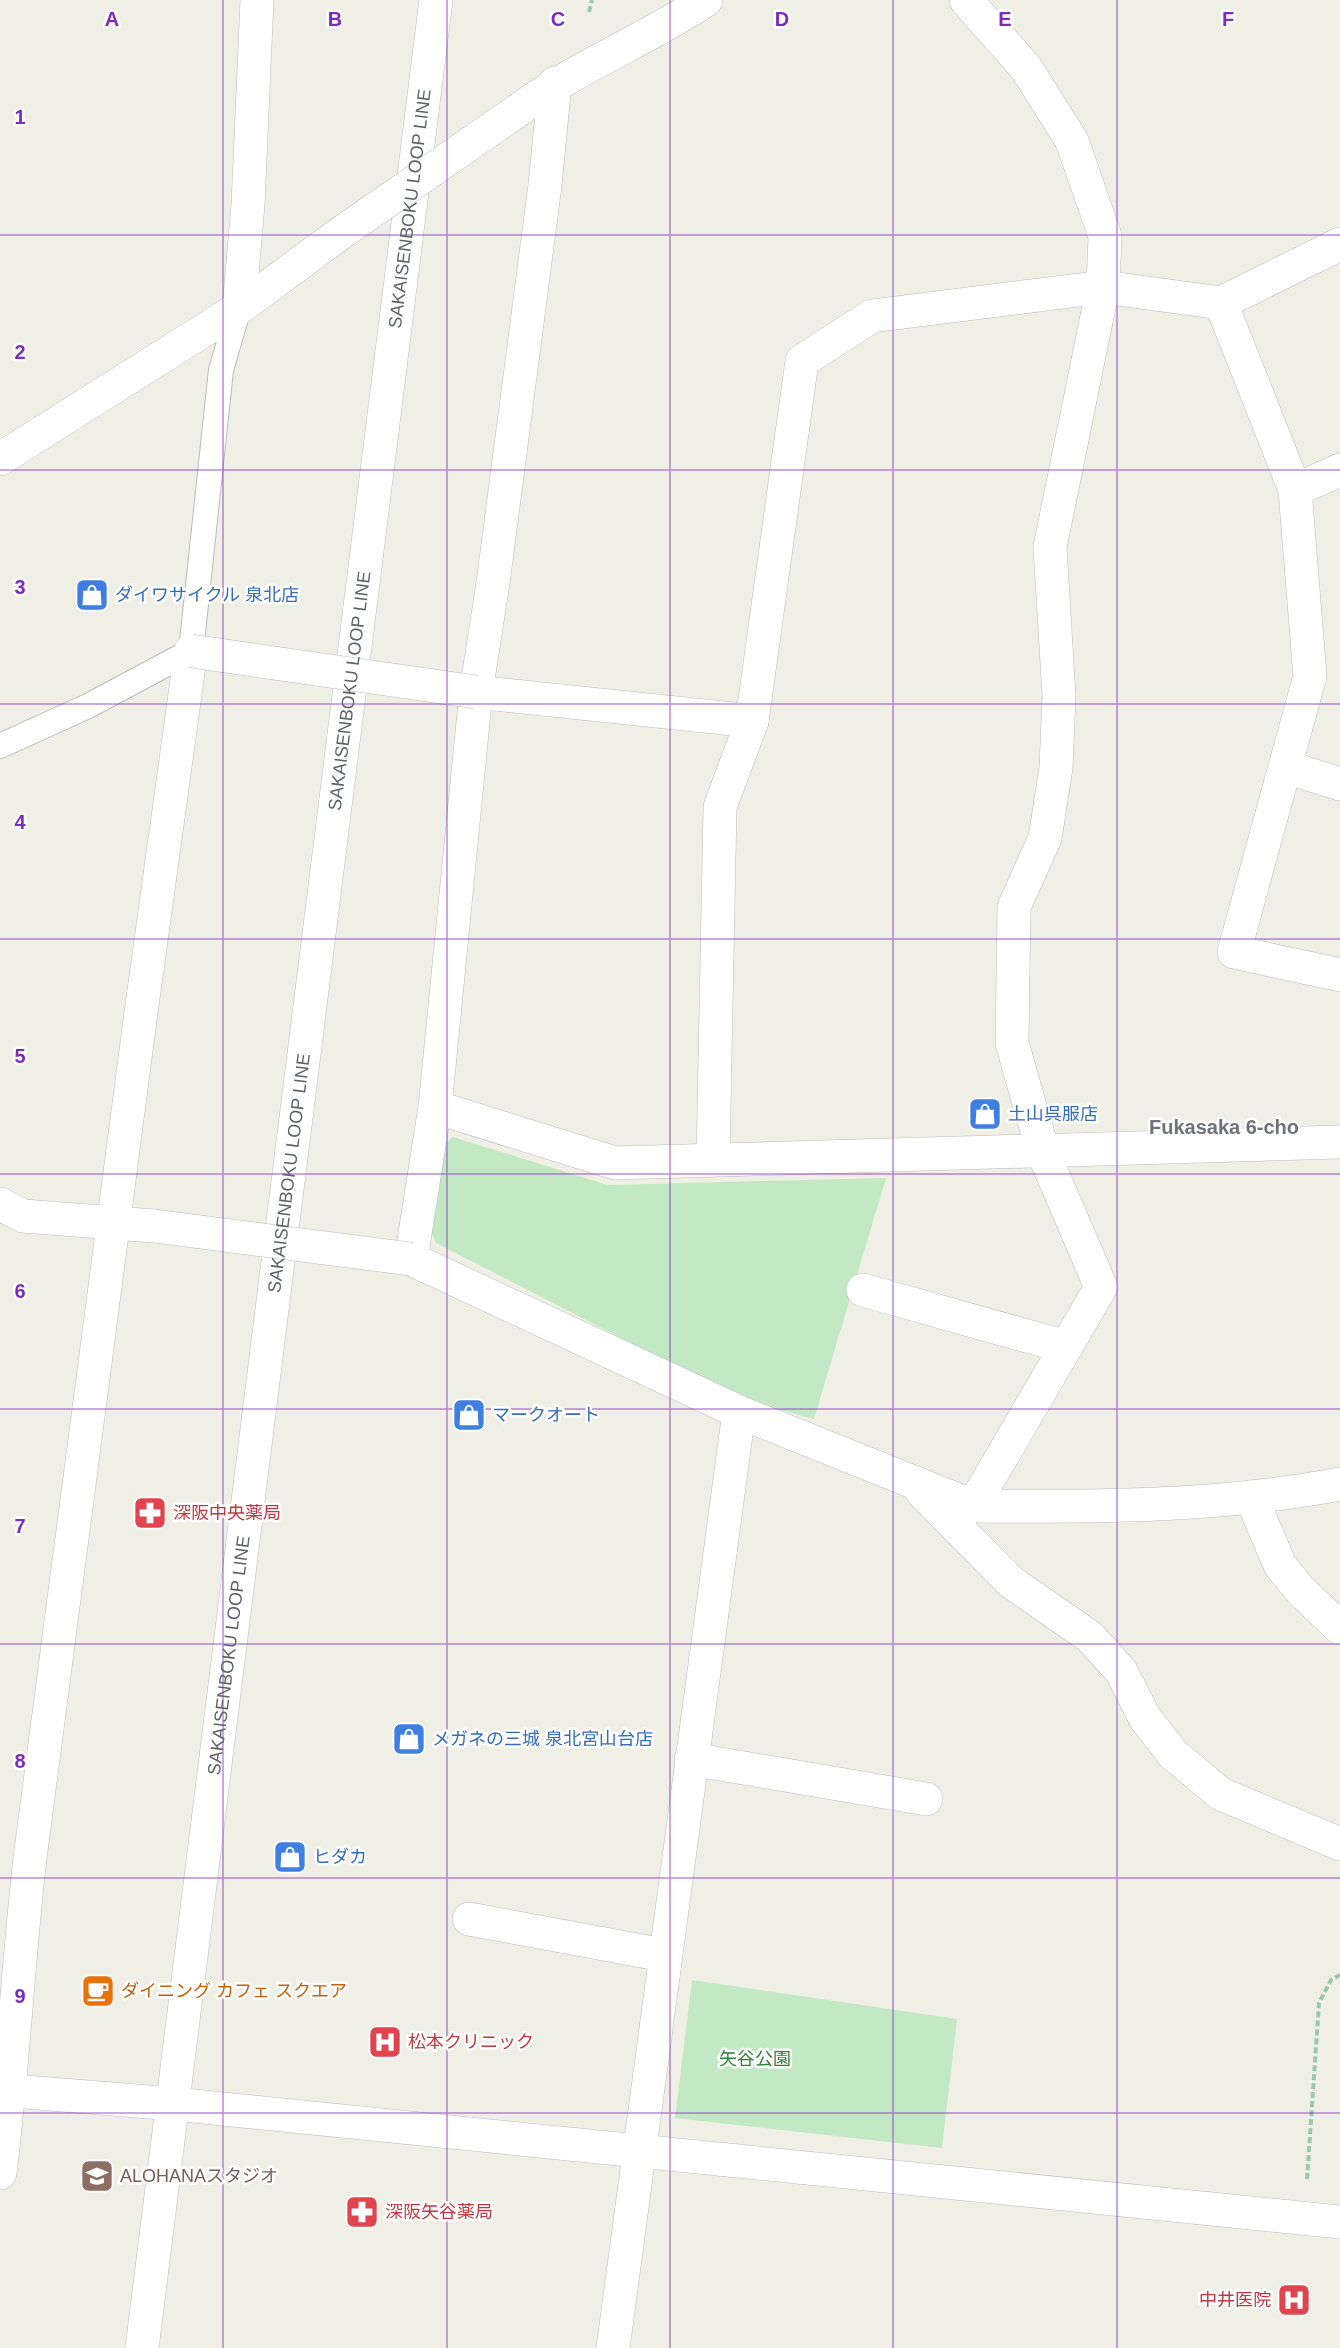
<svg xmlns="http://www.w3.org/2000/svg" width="1340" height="2348" font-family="Arial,'Noto Sans JP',sans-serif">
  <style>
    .green { fill: #c2e9c4 }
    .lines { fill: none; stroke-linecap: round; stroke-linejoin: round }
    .lane-casing { stroke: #b9bbc0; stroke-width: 26 }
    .street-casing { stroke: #b9bbc0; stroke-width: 34 }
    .secondary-casing { stroke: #b9bcc2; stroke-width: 34 }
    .path { stroke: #9bcaab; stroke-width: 4; stroke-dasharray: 6 3; stroke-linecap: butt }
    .lane { stroke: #fff; stroke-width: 24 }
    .street { stroke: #fff; stroke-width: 33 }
    .secondary { stroke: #fff; stroke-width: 33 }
    .street-bridge-casing { stroke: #b9bbc0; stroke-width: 34; stroke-linecap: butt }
    .secondary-bridge-casing { stroke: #b9bcc2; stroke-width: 34; stroke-linecap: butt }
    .street-bridge { stroke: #fff; stroke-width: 33 }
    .secondary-bridge { stroke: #fff; stroke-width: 33 }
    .grid { fill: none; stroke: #7b2cbf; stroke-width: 1.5; stroke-opacity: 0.55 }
    .labels { text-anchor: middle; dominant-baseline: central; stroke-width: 5; stroke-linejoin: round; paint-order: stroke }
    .street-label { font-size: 18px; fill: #5e6167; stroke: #fff }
    .shop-label { font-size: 18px; fill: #366cbe; stroke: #fff; text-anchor: start }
    .health-label { font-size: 18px; fill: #be3a42; stroke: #fff; text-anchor: start }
    .food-label { font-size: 18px; fill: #c56008; stroke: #fff; text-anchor: start }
    .park-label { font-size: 18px; fill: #318239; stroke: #fff }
    .education-label { font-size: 18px; fill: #785e54; stroke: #fff; text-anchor: start }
    .neighbourhood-label { font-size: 20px; font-weight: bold; fill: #6f7379; stroke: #fff }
    .grid-label { font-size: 20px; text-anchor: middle; font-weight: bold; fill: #7b2cbf; stroke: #fff; stroke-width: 5; stroke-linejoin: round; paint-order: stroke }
  </style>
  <rect width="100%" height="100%" fill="#f0efe6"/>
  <g class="green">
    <path d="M453,1137l155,48 278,-7 -72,241 -72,-19 -306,-157 -7,-17 11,-78z"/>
    <path d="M692,1980l265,39 -15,129 -267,-30z"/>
  </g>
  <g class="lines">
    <g class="lane-casing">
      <path id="lane" d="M0,746l88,-40 103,-55 30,-281 18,-62"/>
    </g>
    <g class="street-casing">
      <g id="street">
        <path d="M555,83l-10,102 -52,398 -17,109 -41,415 -24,152 328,153 234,94 128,-219 -58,-135 -31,-109 2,-136 31,-69 11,-70 3,-72 -9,-149 53,-260 2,-51 -33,-95 -46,-73 -60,-68"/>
        <path d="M1221,303l119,-59"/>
        <path d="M1295,490l45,-20"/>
        <path d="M476,692l276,29"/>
        <path d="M1286,767l54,17"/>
        <path d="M435,1107l180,56 725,-21"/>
        <path d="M713,1159l7,-352 32,-86 50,-360 70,-45 231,-29 118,16 74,187 15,186 -76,276 106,23"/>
        <path d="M0,1204l23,12 131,10"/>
        <path d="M863,1290l203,57"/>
        <path d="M922,1492l89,90 79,55 31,34 24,47 28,36 48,40 119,50"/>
        <path d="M1251,1497l29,68 20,25 40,38"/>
        <path d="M973,1506c123,1 246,1 367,-22"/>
        <path d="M691,1759l235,40"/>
        <path d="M469,1919l195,36"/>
        <path d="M0,2090l174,14"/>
        <path d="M0,2173c13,-105 18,-210 30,-315 50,-403 105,-805 161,-1207"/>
        <path d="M613,2348l126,-936"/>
      </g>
    </g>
    <g class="secondary-casing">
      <g id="secondary">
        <path d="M520,109c58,-43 126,-69 186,-109"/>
        <path d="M239,308l9,-103 9,-205"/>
        <path d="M0,459l239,-151 99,-73"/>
        <path d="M174,2104l1166,118"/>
        <path id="s1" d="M142,2348l294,-2348"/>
      </g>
    </g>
    <g class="path">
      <path d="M589,12l3,-12"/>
      <path d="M1307,2179l12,-176 12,-23 9,-5"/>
    </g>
    <use href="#lane" class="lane"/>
    <use href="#street" class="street"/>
    <use href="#secondary" class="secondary"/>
    <g class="street-bridge-casing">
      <g id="street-bridge">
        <path d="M191,651l285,41"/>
        <path d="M154,1226l257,33"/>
      </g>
    </g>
    <g class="secondary-bridge-casing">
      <path id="secondary-bridge" d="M338,235l182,-126"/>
    </g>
    <use href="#street-bridge" class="street-bridge"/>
    <use href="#secondary-bridge" class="secondary-bridge"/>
  </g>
  <path class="grid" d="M223,0v2348M447,0v2348M670,0v2348M893,0v2348M1117,0v2348M0,235h1340M0,470h1340M0,704h1340M0,939h1340M0,1174h1340M0,1409h1340M0,1644h1340M0,1878h1340M0,2113h1340"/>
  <defs>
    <g id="shop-square" transform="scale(1.725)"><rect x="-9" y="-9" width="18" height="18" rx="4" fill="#3f7fe0" stroke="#fff"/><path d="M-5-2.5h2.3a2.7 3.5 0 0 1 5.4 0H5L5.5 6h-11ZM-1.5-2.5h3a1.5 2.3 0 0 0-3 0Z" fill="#fff"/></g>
    <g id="pharmacy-square" transform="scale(1.725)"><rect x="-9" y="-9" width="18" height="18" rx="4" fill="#e0444e" stroke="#fff"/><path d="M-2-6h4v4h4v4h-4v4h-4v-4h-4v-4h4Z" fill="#fff"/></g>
    <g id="cafe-square" transform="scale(1.725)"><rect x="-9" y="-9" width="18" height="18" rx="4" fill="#e8710a" stroke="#fff"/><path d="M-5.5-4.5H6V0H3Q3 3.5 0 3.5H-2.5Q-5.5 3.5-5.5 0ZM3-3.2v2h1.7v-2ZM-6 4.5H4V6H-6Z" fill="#fff"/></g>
    <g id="hospital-square" transform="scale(1.725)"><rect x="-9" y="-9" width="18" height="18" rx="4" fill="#e0444e" stroke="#fff"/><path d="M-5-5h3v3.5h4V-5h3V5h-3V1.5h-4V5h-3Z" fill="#fff"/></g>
    <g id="school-square" transform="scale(1.725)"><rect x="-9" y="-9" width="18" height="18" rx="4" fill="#8d6e63" stroke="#fff"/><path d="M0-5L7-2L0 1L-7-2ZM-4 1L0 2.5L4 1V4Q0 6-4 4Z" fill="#fff"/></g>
  </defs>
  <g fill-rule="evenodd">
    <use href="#shop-square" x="92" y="595"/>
    <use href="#shop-square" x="985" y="1114"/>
    <use href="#shop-square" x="469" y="1415"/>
    <use href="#pharmacy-square" x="150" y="1513"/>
    <use href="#shop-square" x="409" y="1739"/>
    <use href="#shop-square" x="290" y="1857"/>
    <use href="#cafe-square" x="98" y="1991"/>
    <use href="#hospital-square" x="385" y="2042"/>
    <use href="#school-square" x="97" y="2176"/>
    <use href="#pharmacy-square" x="362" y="2212"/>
    <use href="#hospital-square" x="1294" y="2300"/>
  </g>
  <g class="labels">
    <g class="street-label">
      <text stroke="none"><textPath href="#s1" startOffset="2156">SAKAISENBOKU LOOP LINE</textPath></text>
      <text stroke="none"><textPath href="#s1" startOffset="1670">SAKAISENBOKU LOOP LINE</textPath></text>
      <text stroke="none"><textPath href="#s1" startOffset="1184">SAKAISENBOKU LOOP LINE</textPath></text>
      <text stroke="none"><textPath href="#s1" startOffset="698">SAKAISENBOKU LOOP LINE</textPath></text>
    </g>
    <g class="shop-label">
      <text x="115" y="595">ダイワサイクル 泉北店</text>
      <text x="1008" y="1114">土山呉服店</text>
      <text x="492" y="1415">マークオート</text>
      <text x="432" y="1739">メガネの三城 泉北宮山台店</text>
      <text x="313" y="1857">ヒダカ</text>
    </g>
    <g class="health-label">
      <text x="173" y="1513">深阪中央薬局</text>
      <text x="408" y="2042">松本クリニック</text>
      <text x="385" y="2212">深阪矢谷薬局</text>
      <text x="1271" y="2300" text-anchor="end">中井医院</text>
    </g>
    <g class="food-label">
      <text x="121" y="1991">ダイニング カフェ スクエア</text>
    </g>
    <g class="park-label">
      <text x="755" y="2059">矢谷公園</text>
    </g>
    <g class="education-label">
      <text x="120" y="2176">ALOHANAスタジオ</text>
    </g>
    <g class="neighbourhood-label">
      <text x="1224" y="1127">Fukasaka 6-cho</text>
    </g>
  </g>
  <g class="grid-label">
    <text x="112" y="26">A</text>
    <text x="335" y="26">B</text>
    <text x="558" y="26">C</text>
    <text x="782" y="26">D</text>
    <text x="1005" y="26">E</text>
    <text x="1228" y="26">F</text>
    <text x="20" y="124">1</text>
    <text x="20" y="359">2</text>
    <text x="20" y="594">3</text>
    <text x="20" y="829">4</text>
    <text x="20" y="1063">5</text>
    <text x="20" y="1298">6</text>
    <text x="20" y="1533">7</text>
    <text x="20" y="1768">8</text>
    <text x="20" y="2003">9</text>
  </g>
</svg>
